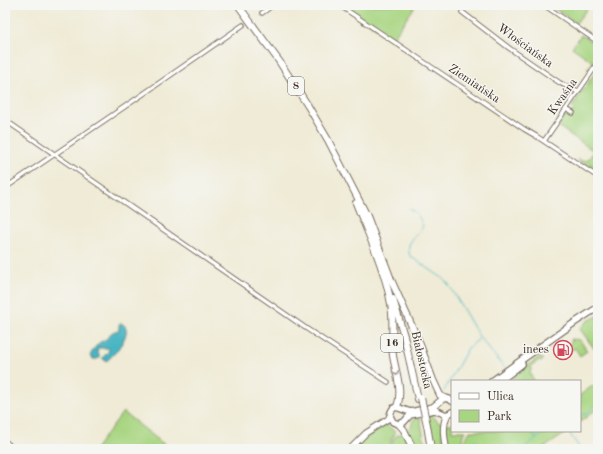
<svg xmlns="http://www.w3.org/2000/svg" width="603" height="454" font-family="'Old Standard TT',serif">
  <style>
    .green { fill: #a8d581; stroke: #728050 }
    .water { fill: #48b5c3; stroke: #427070 }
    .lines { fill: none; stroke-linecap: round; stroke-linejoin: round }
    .stream { stroke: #48b5c3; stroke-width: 1 }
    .street-casing { stroke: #7a6e5e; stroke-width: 5.5 }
    .secondary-casing { stroke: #7a6e5e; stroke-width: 7 }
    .primary-casing { stroke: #7a6e5e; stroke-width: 8 }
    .highway-casing { stroke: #7a6e5e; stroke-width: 8 }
    .street { stroke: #fff; stroke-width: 3.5 }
    .secondary { stroke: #fff; stroke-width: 5 }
    .primary { stroke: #fff; stroke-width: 5.5 }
    .highway { stroke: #fff; stroke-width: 6 }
    .highway-bridge-casing { stroke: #7a6e5e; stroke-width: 8; stroke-linecap: butt }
    .highway-bridge { stroke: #fff; stroke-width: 6 }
    .oneway { stroke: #a79f9a }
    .labels { text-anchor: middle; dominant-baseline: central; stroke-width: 3; stroke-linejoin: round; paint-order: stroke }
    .shield { fill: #f6f6f2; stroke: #73675e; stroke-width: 1 }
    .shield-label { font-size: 11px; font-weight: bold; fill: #3b2a1e }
    .street-label { font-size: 12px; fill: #3b2a1e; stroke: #f6f6f2 }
    .poi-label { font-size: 12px; fill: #3b2a1e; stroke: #f6f6f2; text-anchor: end }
  </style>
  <rect width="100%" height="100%" fill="#f6f6f2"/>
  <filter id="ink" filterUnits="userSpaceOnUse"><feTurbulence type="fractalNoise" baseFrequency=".025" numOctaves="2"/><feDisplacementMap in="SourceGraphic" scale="8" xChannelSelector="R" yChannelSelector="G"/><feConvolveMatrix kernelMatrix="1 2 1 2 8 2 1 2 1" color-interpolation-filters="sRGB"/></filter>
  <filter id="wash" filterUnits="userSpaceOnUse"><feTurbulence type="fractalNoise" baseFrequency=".012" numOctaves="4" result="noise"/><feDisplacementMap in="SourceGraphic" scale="16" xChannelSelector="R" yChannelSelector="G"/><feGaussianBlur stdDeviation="0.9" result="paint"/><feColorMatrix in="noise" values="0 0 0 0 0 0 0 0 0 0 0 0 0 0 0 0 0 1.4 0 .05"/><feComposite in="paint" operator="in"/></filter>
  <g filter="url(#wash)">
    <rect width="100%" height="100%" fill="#efebd6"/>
    <g class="green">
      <path d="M342,5h74l-24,34z"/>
      <path d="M549,5h41l-14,18z"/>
      <path d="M581,35l17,10v9l-1,2 1,1 -10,14 -1,-1 6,-8 -21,-15z"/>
      <path d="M598,68v91l-7,10 7,4v1l-9,-6 2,-4 -1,-1 -4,3 -8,-6v-1l3,2 7,-1 6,-9 -35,-24 1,-2 -1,-1 7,-10 2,-1 3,2 3,-5 -2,-2 2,-6 2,1 1,-2 -1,-1 12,-17h1l1,-1 -1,-1 5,-7 1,1 1,-2 -1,-1z"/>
      <path d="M598,316v38l-18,-25c4,-7 11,-10 18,-13z"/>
      <path d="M571,339l9,1 7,11 -7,5 -5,-8 -8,5 -4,-5 10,-7 -3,-1z"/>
      <path d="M540,356l2,2v3l-1,1 -3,-1 -8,6 2,1c-4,5 0,9 3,13h-24c2,-4 6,-7 10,-10l1,1 1,-1 -1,-1z"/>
      <path d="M598,382v26l-18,14v-27z"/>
      <path d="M123,412l47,37h-75z"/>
      <path d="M427,416h5l4,3 2,3 4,1 2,26h-11z"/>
      <path d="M416,418h4l6,31h-11l-8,-18 4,-4 2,-7z"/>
      <path d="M446,424h6v7h14l-3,3 -2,15h-13z"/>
      <path d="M387,425l9,8c-5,5 -6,9 -6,16h-34c8,-11 19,-17 31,-24z"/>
      <path d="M470,431h99l-27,18h-78l1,-9z"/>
      <path d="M404,433l7,16h-19c0,-10 1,-13 12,-16z"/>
    </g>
    <path class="water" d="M120,323c17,4 -5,33 -14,38l-3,-2v-2l5,-5 1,-3 -1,-1h-10l-1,3 2,3v4l-2,1h-4l-3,-3c1,-3 5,-9 7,-11 2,-3 6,-4 9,-6 6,-5 3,-7 13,-9v-5z"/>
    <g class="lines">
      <g class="stream">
        <path d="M409,208l9,7 5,11c-3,7 -13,13 -14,20 -1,3 0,7 1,10l34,23 5,6 31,53 25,30"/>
        <path d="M513,379l1,2"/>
        <path d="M444,391l24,-43 11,-9"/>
        <path d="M580,416l7,-3 11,-11"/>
        <path d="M532,431l4,8"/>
        <path d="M568,431l11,16 -1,2"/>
        <path d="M475,439l6,10"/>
        <path d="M522,449l25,-18"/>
      </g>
    </g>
  </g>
  <g filter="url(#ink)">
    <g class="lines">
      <g class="street-casing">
        <g id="street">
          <path d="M339,5l185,124 12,7 62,41"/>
          <path d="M544,5l54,37"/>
          <path d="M462,12l47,36 51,35 18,9"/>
          <path d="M262,13l11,-8"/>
          <path d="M566,109l7,4"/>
          <path d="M5,120l302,209 81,53"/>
          <path d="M544,141l54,-78"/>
          <path d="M5,188l134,-91 104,-72"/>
          <path d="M5,441l9,8"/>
        </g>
      </g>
      <g class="secondary-casing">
        <path id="secondary" d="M350,449l16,-16 22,-14 2,-3"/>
      </g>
      <g class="primary-casing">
        <g id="primary">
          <path d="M492,381l82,-58 23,-15"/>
          <path d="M500,381l22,-17"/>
          <path d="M452,401l-3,-2 -5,-1 -11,9 -22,5c-9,-1 -18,-12 -21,4l3,6 6,2 5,-2 6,-7 24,-5c8,1 10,8 18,2"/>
        </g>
      </g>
      <g class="highway-casing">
        <g id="highway">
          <path d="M238,5l41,56 29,45 20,34 39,76 25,66 27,60 14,38 7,15 4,3"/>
          <path d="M356,203c13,33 29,66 35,101 3,17 0,35 2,52 3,17 10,35 4,51"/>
          <path d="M393,299l11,37 14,63"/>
          <path d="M399,424l5,6 9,19"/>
          <path d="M427,425l4,24"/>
          <path d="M446,449c-2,-12 -4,-23 1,-34"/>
        </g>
      </g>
      <use href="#street" class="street"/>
      <use href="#secondary" class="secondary"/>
      <use href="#primary" class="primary"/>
      <use href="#highway" class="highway"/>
      <g class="highway-bridge-casing">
        <path id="highway-bridge" d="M421,398l6,27"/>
      </g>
      <use href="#highway-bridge" class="highway-bridge"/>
    </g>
    <defs><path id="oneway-chevron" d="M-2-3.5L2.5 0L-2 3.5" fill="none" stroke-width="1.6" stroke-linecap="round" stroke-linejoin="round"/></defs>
    <use class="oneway" href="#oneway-chevron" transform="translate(396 373) rotate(78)"/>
  </g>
  <defs>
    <g id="fuel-ring" transform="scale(1)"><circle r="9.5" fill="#f6f6f2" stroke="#d1495b" stroke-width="1.5"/><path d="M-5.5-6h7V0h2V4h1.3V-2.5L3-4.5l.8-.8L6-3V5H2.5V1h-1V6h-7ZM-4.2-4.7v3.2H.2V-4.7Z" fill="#d1495b"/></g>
  </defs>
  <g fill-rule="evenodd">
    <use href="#fuel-ring" x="563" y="350"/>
  </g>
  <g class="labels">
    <g class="shield">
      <rect x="288" y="77" width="16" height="18" rx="3"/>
      <rect x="381" y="334" width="22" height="18" rx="3"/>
    </g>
    <g class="shield-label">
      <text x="296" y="86">8</text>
      <text x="392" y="343">16</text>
    </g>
    <g class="street-label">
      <text transform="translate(525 46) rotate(36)">Włościańska</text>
      <text transform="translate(474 84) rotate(34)">Ziemiańska</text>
      <text transform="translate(563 97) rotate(-55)">Kwaśna</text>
      <text transform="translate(421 360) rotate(77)">Białostocka</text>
    </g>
    <g class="poi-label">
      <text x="549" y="350">inees</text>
    </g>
  </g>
  <rect width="603" height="454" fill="none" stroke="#f6f6f2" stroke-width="20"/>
  <rect x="451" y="380" width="130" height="52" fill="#f6f6f2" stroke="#aba49d"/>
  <rect x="459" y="393" width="20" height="6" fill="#ffffff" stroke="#aba49d"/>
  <text x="487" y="400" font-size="12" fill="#3b2a1e">Ulica</text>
  <rect x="459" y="410" width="20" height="12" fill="#a8d581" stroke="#aba49d"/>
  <text x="487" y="420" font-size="12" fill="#3b2a1e">Park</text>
</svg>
